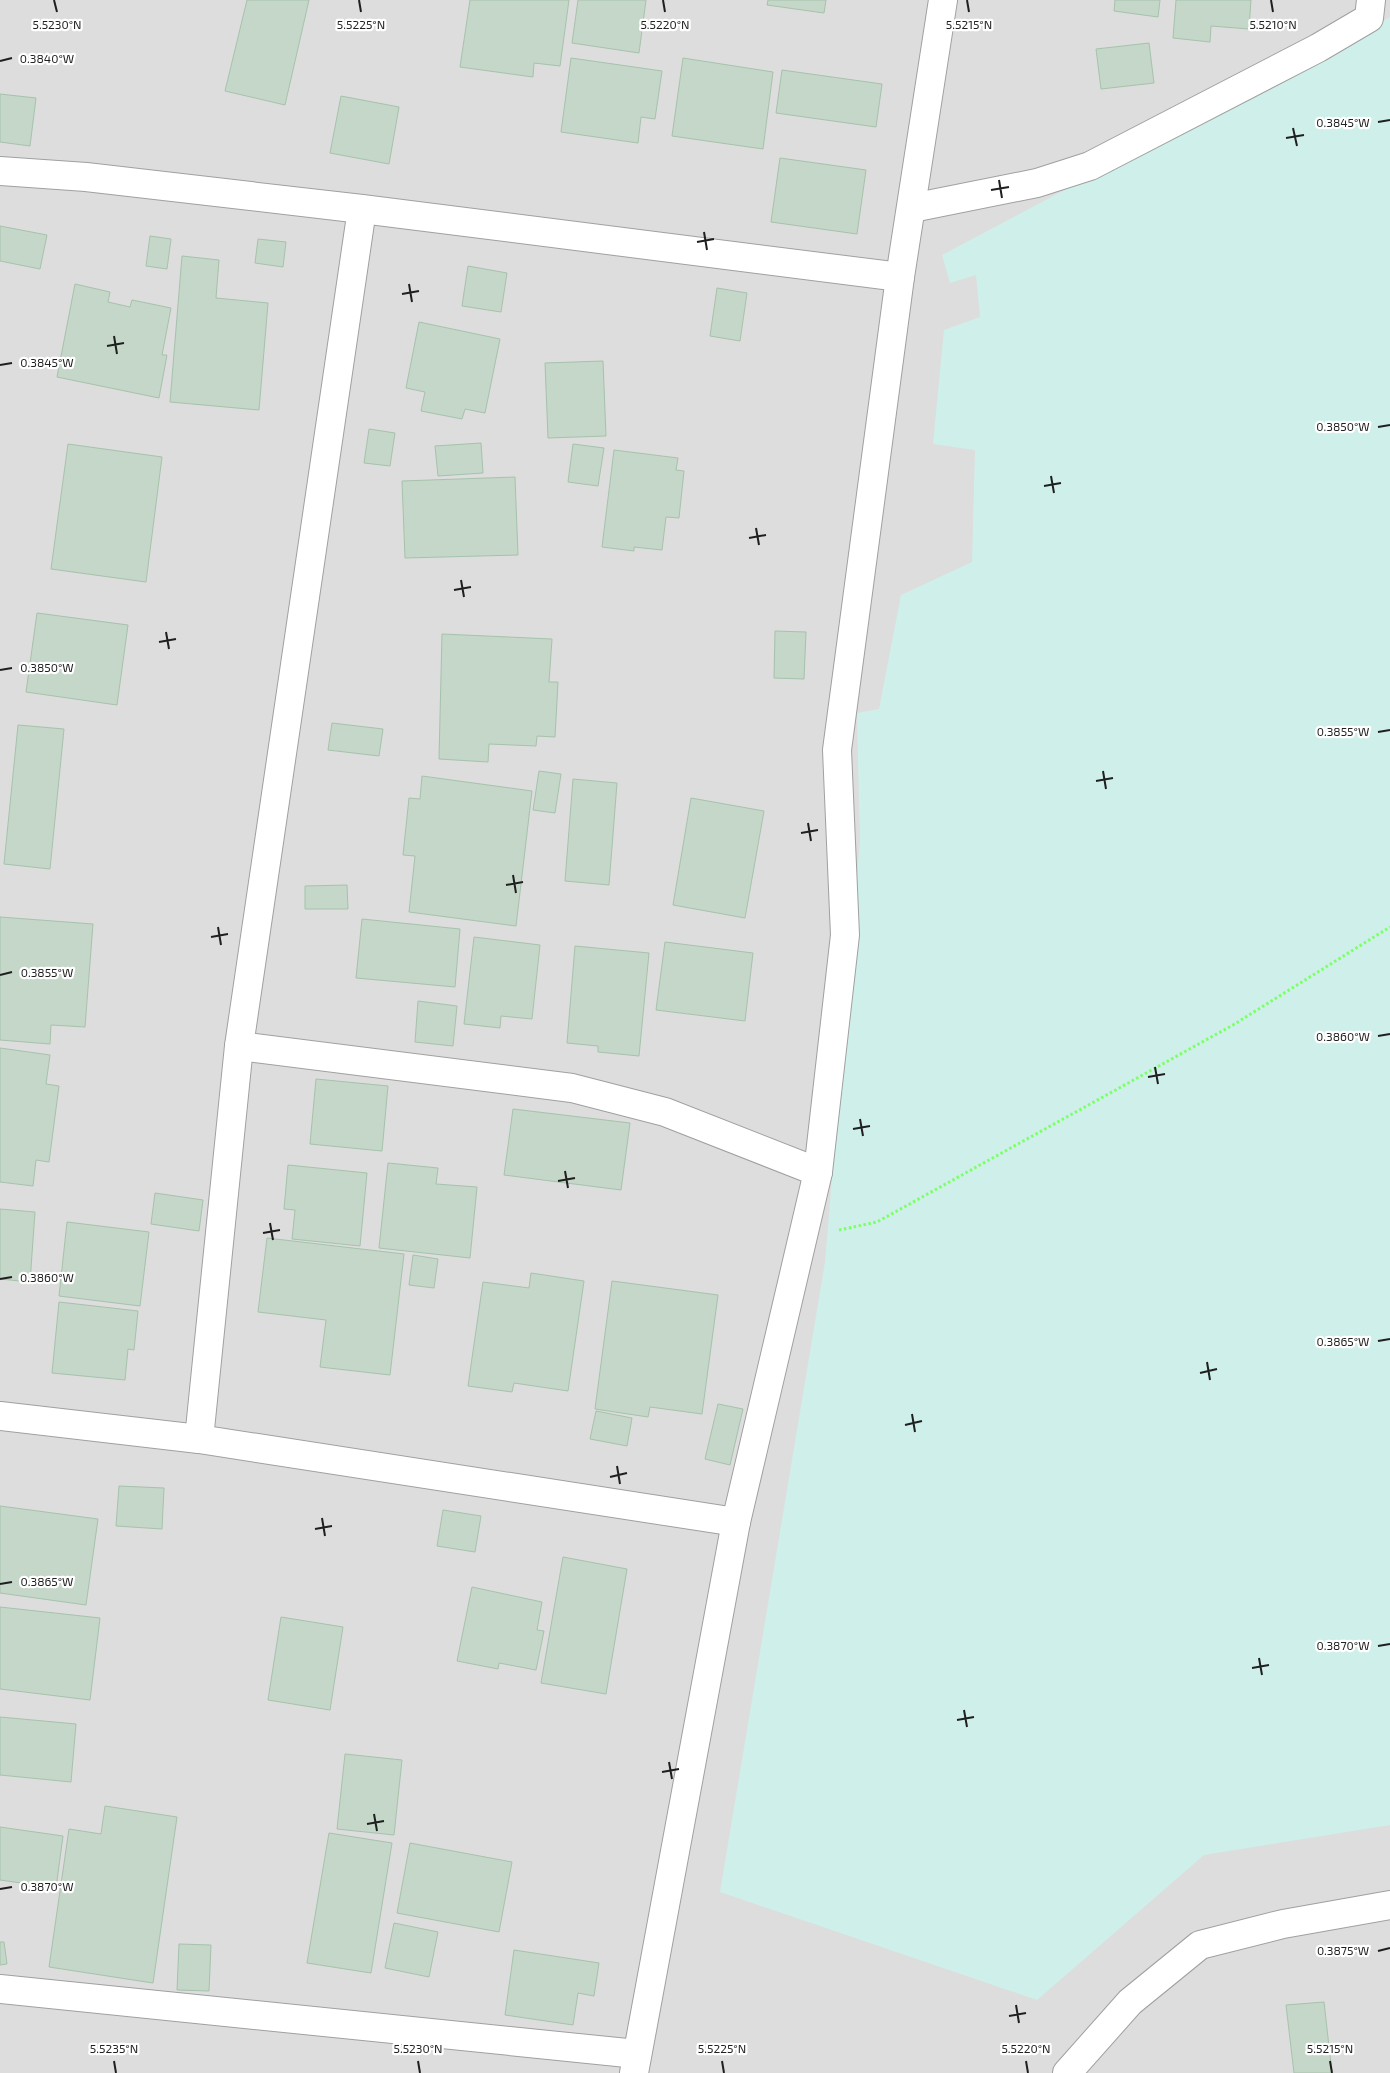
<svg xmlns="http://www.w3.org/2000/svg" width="1390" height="2073" font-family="'Exo 2',sans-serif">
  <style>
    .residential { fill: #dcdddc }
    .farmland { fill: #cff0ea }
    .building { fill: #c5d7c8; stroke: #a6c2ac }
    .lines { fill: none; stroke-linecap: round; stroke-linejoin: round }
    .street-casing { stroke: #a0a0a0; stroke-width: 30 }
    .path { stroke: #7dff67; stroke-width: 3; stroke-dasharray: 2.5 2.5; stroke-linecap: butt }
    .street { stroke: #fff; stroke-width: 28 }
    .ticks { fill: none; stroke: #1f1f1f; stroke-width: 2 }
    .ticks-label { font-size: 12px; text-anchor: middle; fill: #1f1f1f; stroke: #fff; stroke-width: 4.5; stroke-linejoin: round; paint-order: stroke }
  </style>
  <rect width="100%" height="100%" fill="#e5f0e9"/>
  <rect class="residential" x="0" y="0" width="1390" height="2073"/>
  <path class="farmland" d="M1390,17v1808l-186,30 -167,145 -317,-108 105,-630 35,-422 -3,-127 22,-4 22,-114 71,-33 3,-112 -42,-6 11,-114 36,-13 -4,-42 -26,8 -8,-28z"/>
  <g class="building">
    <path d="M247,0h62l-24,105 -60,-14z"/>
    <path d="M470,0h99l-9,66 -26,-3 -1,14 -73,-10z"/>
    <path d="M578,0h68l-7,53 -67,-10z"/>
    <path d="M768,0h58l-2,13 -57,-8z"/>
    <path d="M1115,0h45l-2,17 -44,-6z"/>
    <path d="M1176,0h75l-2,29 -38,-3 -1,16 -37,-4z"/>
    <path d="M1149,43l5,40 -53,6 -5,-40z"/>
    <path d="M571,58l91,13 -7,48 -14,-2 -3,26 -77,-11z"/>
    <path d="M683,58l90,14 -10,77 -91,-13z"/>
    <path d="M782,70l100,14 -6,43 -100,-14z"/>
    <path d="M0,94l36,4 -6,48 -30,-4z"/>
    <path d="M341,96l58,11 -10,57 -59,-11z"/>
    <path d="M780,158l86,12 -9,64 -86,-12z"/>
    <path d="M0,226l47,9 -7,34 -40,-8z"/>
    <path d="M150,236l21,3 -4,30 -21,-3z"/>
    <path d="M258,239l28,3 -3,25 -28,-4z"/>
    <path d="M182,256l37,4 -3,38 52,5 -9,107 -89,-8z"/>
    <path d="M468,266l39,7 -6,39 -39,-6z"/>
    <path d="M75,284l35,8 -2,10 22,5 2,-7 39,8 -9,47h5l-8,43 -102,-21z"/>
    <path d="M717,288l30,5 -7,48 -30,-5z"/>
    <path d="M419,322l81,17 -15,74 -20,-4 -3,10 -41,-8 4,-19 -19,-4z"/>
    <path d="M603,361l3,75 -58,2 -3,-75z"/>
    <path d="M369,429l26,4 -5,33 -26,-3z"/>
    <path d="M481,443l2,30 -45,3 -3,-30z"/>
    <path d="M68,444l94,13 -16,125 -95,-13z"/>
    <path d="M573,444l31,4 -6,38 -30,-4z"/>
    <path d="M614,450l64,8 -2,12 8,1 -5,47 -13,-1 -4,33 -28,-3v4l-32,-4z"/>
    <path d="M515,477l3,78 -113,3 -3,-77z"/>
    <path d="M37,613l91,12 -11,80 -91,-13z"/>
    <path d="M775,631l31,1 -2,47 -30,-1z"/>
    <path d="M442,634l110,5 -3,43h9l-3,55 -18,-1 -1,10 -47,-2 -1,18 -49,-3z"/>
    <path d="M332,723l51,6 -4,27 -51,-6z"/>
    <path d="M18,725l46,4 -14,140 -46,-5z"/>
    <path d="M539,771l22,3 -6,39 -22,-3z"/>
    <path d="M422,776l110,15 -16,135 -107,-14 6,-56 -12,-1 6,-57 11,1z"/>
    <path d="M573,779l44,4 -8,102 -44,-4z"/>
    <path d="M691,798l73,13 -19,107 -72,-13z"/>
    <path d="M347,885l1,24h-43v-23z"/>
    <path d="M0,917l93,7 -8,103 -34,-2 -1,19 -50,-4z"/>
    <path d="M362,919l98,10 -5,58 -99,-9z"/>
    <path d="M474,937l66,8 -8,74 -31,-3 -1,12 -36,-4z"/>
    <path d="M665,942l88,11 -8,68 -89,-11z"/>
    <path d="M575,946l74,7 -10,103 -41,-4v-6l-31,-3z"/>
    <path d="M418,1001l39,5 -4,40 -38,-4z"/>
    <path d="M0,1048l50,7 -4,29 13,2 -10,76 -13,-2 -3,26 -33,-4z"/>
    <path d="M316,1079l72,7 -6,65 -72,-7z"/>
    <path d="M513,1109l117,14 -9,67 -117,-15z"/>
    <path d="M388,1163l50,5 -2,16 41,3 -7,71 -91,-10z"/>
    <path d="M288,1165l79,8 -7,73 -68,-7 3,-29 -11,-1z"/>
    <path d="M155,1193l48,7 -4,31 -48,-7z"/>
    <path d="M0,1209l35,3 -5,70 -30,-3z"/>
    <path d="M67,1222l82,10 -9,74 -81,-10z"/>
    <path d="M267,1238l137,16 -14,121 -70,-8 6,-47 -68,-8z"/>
    <path d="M413,1255l25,4 -4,29 -25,-3z"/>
    <path d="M531,1273l53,8 -16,110 -54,-8 -2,9 -44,-6 15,-104 46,6z"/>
    <path d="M612,1281l106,14 -16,119 -52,-7 -2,10 -53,-8z"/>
    <path d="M59,1302l79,9 -4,39 -6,-1 -3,31 -73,-7z"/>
    <path d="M718,1404l25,5 -13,56 -25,-6z"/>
    <path d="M596,1411l36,7 -5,28 -37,-7z"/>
    <path d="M119,1486l45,2 -2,41 -46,-3z"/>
    <path d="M0,1506l98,13 -12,86 -86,-12z"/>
    <path d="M443,1510l38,6 -6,36 -38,-6z"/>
    <path d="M563,1557l64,12 -21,125 -65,-11z"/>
    <path d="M472,1587l70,15 -5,28 7,1 -8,39 -37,-7 -1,6 -41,-8z"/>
    <path d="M0,1607l100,11 -10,82 -90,-11z"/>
    <path d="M281,1617l62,10 -13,83 -62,-10z"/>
    <path d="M0,1717l76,7 -5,58 -71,-7z"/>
    <path d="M345,1754l57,6 -8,75 -57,-6z"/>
    <path d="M105,1806l72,11 -24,166 -104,-16 20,-138 32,5z"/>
    <path d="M0,1827l63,9 -7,52 -56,-8z"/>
    <path d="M329,1833l63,10 -21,130 -64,-10z"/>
    <path d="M410,1843l102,19 -13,70 -102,-19z"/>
    <path d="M394,1923l44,9 -9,45 -44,-9z"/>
    <path d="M0,1942h4l3,22 -7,1z"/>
    <path d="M179,1944l32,1 -2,46 -32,-1z"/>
    <path d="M514,1950l85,13 -5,33 -16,-3 -5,32 -68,-10z"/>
    <path d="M1324,2002l8,71h-38l-8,-68z"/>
  </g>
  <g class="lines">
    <g class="street-casing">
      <g id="street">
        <path d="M0,171l86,6 276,32 538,68"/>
        <path d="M912,208l125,-25 53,-17 228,-118 51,-30 2,-18"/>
        <path d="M239,1046l333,42 93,24 153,60"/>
        <path d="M0,1416l199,23 537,83"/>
        <path d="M199,1439l40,-393 123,-837"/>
        <path d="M0,1989l637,65"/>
        <path d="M634,2073l102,-551 82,-350 27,-237 -8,-185 63,-473 43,-277"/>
        <path d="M1067,2073l63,-71 70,-57 83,-21 107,-19"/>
      </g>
    </g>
    <path class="path" d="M839,1230l38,-8 356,-197 157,-98"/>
    <use href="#street" class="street"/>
  </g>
  <path class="ticks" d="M54,0l3,12M359,0l2,12M663,0l2,12M967,0l2,12M1271,0l2,12M0,61l12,-3M1378,122l12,-2M1293,128l4,18M1286,138l18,-3M999,180l3,18M991,190l18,-3M704,232l3,18M697,242l17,-3M409,284l3,18M402,294l17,-3M114,336l3,18M107,346l17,-3M0,365l12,-2M1378,427l12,-2M1051,476l3,17M1044,486l17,-3M756,528l3,17M749,538l17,-3M461,580l3,17M454,590l17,-3M166,632l3,17M159,642l17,-3M0,670l12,-2M1378,732l12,-2M1103,771l3,18M1096,781l17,-3M808,823l3,18M801,833l17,-3M513,875l3,18M506,885l17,-3M218,927l3,18M211,937l17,-3M0,975l12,-3M1378,1036l12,-2M1155,1067l3,17M1148,1077l17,-3M860,1119l3,17M853,1129l17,-3M565,1171l3,17M558,1181l17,-3M270,1223l3,17M263,1233l17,-3M0,1279l12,-2M1378,1341l12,-2M1207,1362l3,18M1200,1373l17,-4M912,1414l3,18M905,1425l17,-4M617,1466l3,18M610,1477l17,-4M322,1518l3,18M315,1529l17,-3M0,1584l12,-2M1378,1646l12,-2M1259,1658l3,17M1252,1668l17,-3M964,1710l3,17M957,1720l17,-3M669,1762l3,17M662,1772l17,-3M374,1814l3,17M367,1824l17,-3M0,1889l12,-2M1378,1951l12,-3M1016,2005l3,18M1009,2016l17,-3M114,2061l2,12M418,2061l2,12M722,2061l2,12M1026,2061l2,12M1330,2061l2,12"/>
  <g class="ticks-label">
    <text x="57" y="29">5.5230°N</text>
    <text x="361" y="29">5.5225°N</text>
    <text x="665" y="29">5.5220°N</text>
    <text x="969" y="29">5.5215°N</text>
    <text x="1273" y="29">5.5210°N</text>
    <text x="47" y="63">0.3840°W</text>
    <text x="1343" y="127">0.3845°W</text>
    <text x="47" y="367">0.3845°W</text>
    <text x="1343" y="431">0.3850°W</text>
    <text x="47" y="672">0.3850°W</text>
    <text x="1343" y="736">0.3855°W</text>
    <text x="47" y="977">0.3855°W</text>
    <text x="1343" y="1041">0.3860°W</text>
    <text x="47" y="1282">0.3860°W</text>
    <text x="1343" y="1346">0.3865°W</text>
    <text x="47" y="1586">0.3865°W</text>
    <text x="1343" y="1650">0.3870°W</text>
    <text x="47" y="1891">0.3870°W</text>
    <text x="1343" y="1955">0.3875°W</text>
    <text x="114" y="2053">5.5235°N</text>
    <text x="418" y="2053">5.5230°N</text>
    <text x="722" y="2053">5.5225°N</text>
    <text x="1026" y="2053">5.5220°N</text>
    <text x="1330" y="2053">5.5215°N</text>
  </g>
</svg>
